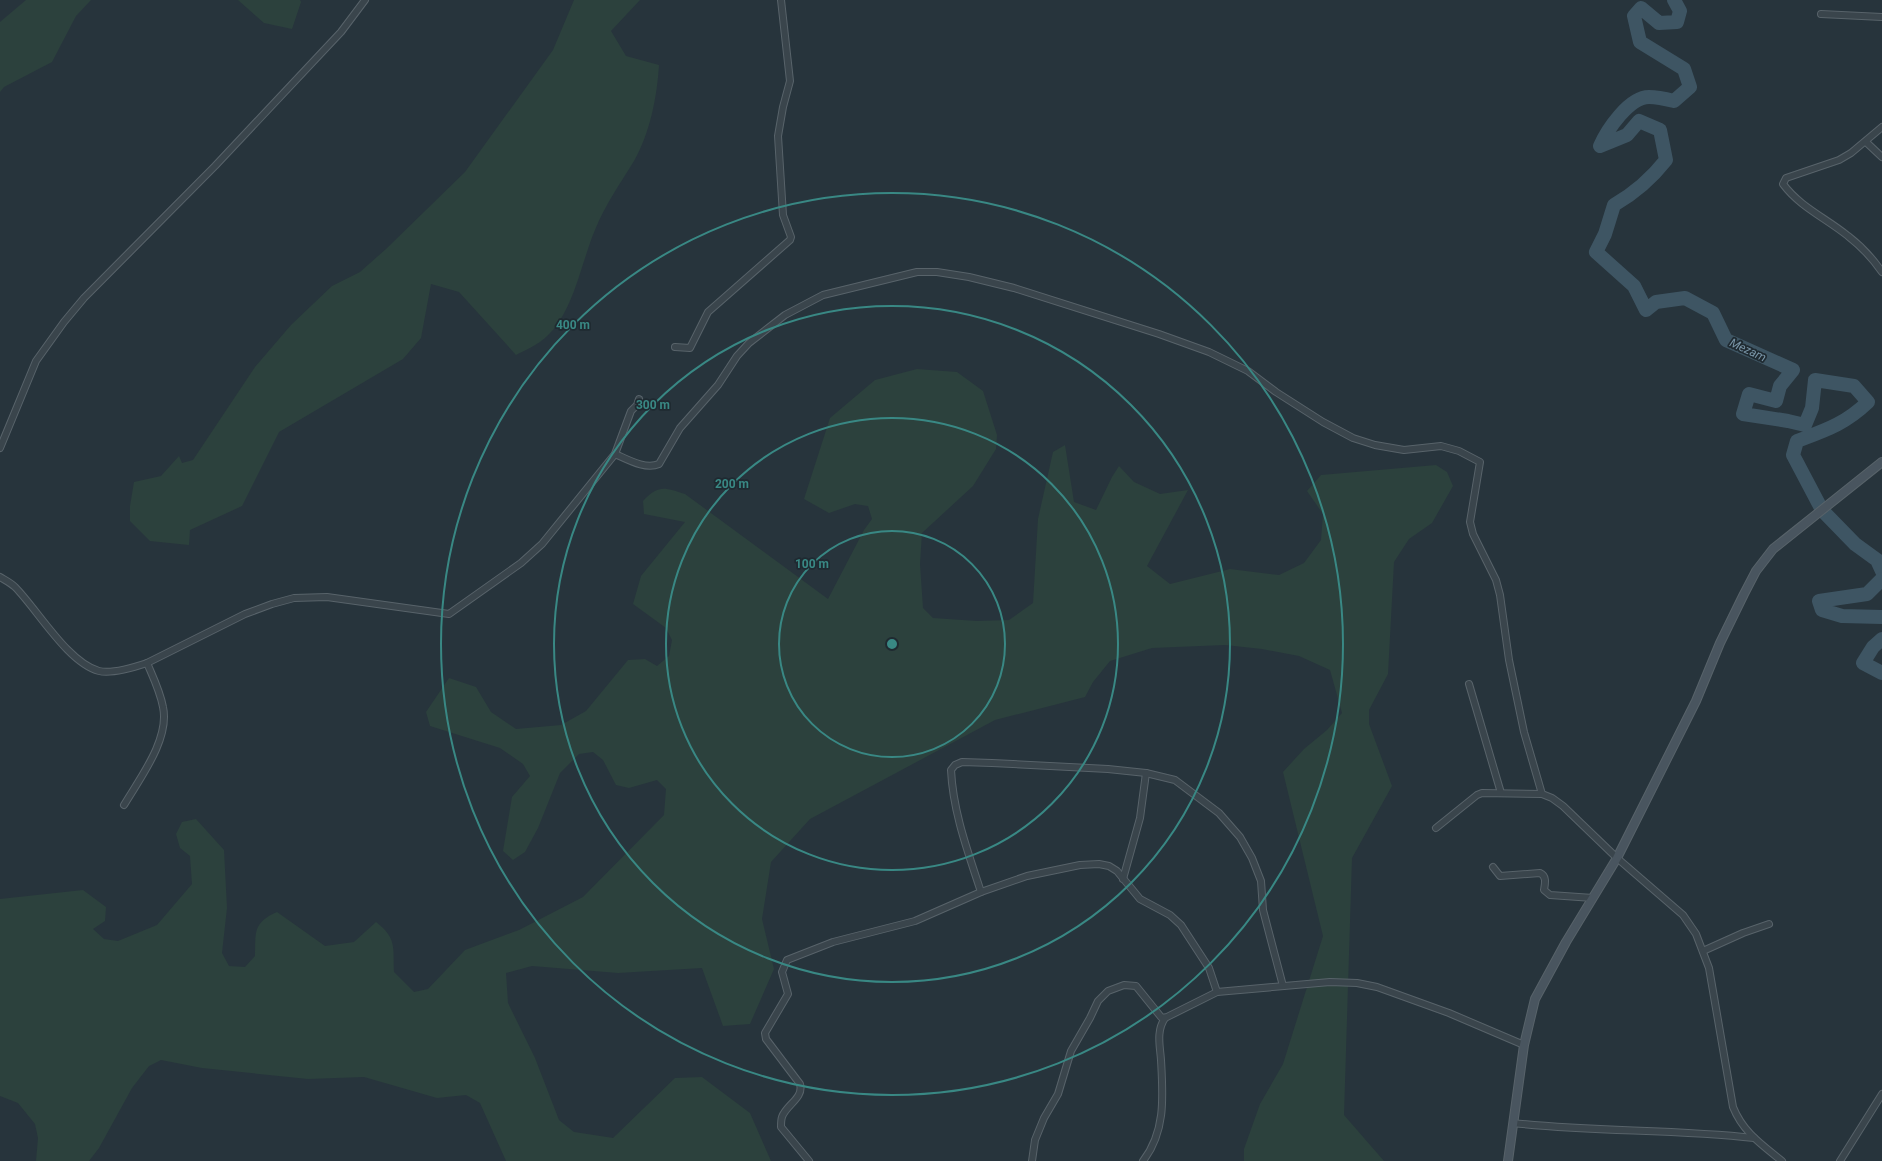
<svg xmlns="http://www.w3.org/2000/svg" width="1882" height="1161" font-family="Roboto,sans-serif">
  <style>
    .green { fill: #2c413d }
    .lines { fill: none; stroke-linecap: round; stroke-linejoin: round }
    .river { stroke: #3e5563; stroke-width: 14 }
    .street-casing { stroke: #58636a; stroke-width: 8 }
    .secondary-casing { stroke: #58636a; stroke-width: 10 }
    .street { stroke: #3a454c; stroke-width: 6 }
    .secondary { stroke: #49555f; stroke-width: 8 }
    .ring { fill: none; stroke: #398884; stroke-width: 2 }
    .labels { text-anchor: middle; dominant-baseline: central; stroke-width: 3.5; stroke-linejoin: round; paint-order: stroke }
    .water-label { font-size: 12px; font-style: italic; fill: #7a96a8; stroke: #1f2a31 }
    .centre { fill: #398884; stroke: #1f2a31; stroke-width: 2 }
    .ring-label { font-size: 12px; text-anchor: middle; font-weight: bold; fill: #398884; stroke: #1f2a31; stroke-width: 3.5; stroke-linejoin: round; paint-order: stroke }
  </style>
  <rect width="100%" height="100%" fill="#27343c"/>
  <g class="green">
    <path d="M26,0h65l-15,16 -24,46 -48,25 -4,5v-70z"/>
    <path d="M238,0h62l1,2 -9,27 -28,-6z"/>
    <path d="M574,0h66l-29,31 15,25 33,9c-2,32 -9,68 -25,96 -14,23 -29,44 -39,69 -12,28 -19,68 -37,93 -12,18 -24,23 -42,32l-57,-63 -28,-8 -10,54 -18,21 -124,73 -37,74 -52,24 -1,15 -39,-4 -20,-20v-15l4,-24 27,-6 18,-20 3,7 11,-3 62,-93 36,-42 41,-39 28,-14 26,-23 79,-77 88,-122z"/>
    <path d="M917,369l40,3 26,19 14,44 -1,14 -23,37 -51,47 -2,31 3,44 10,10 44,3 32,-1 24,-17 5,-84 15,-67 12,-7 9,57 22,8 16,-33 7,-11 15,16 26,12 28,-4 -41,76 23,18 60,-15 49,6 25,-12 17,-23 2,-26 -16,-23 14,-16 115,-10 11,7 6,14 -21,37 -23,16 -15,23 -6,112 -19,36v14l23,62 -40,72 -8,257 40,46h-140v-12l16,-45 23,-40 40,-128 -40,-164 21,-23 23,-19 15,-17 -12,-43 -31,-14 -37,-7 -37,-4 -73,3 -42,13 -17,21 -8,15 -90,23 -185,99 -39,43 -9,57 12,50 -24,55 -27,2 -21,-58 -84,5 -86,-7 -26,7 2,30 27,55 24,62 15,12 39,6 62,-60 27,-1 48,36 21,48h-265l-26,-58 -14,-8 -29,3 -73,-21 -56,2 -106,-11 -41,-8 -12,6 -17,22 -33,60 -10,13h-53l2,-23 -3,-14 -17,-21 -18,-7v-197l83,-9 23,17 -1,14 -12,8 11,10 14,2 39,-16 35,-41 -2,-28 -10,-8 -4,-14 6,-12 14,-3 28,31 3,58 -5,45 7,13 16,1 10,-11c1,-23 -3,-33 22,-44l48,34 29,-4 22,-20c21,16 17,26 18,50l20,20 14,-3 37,-39 54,-20 64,-33 81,-82 2,-26 -9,-9 -28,8 -13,-3 -13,-25 -10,-8 -14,2 -19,19 -22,55 -13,24 -12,8 -10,-9 9,-54 18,-21 -7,-12 -23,-16 -70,-22 -4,-14 23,-34 27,9 15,25 25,17 45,-4 25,-14 42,-51 17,-1 12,7 12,-10 3,-16 -6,-12 -33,-24 8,-28 44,-54 -41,-8 -1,-13c16,-17 22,-13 42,-7l143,105 36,-69 8,-11 -4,-13 -13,-2 -26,9 -25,-14 26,-81 45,-38z"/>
  </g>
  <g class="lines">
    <g class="river">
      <path d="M1674,0l6,11 -3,11 -18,1 -18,-15 -7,8 6,26 44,27 6,18 -16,14c-8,-2 -17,-4 -25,-4 -20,0 -42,33 -49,49l27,-11 12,-14 21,9 6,30c-15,19 -31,33 -52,45l-9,29 -9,18 38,34 12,24 10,-8 29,-4 28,15 13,27 67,30 -13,16 -4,15 -27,-7 -6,20 45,7 17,4 7,-17 3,-28 39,6 14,16c-23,22 -42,28 -71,39l-4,14 29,55 33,34 22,16 5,11"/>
      <path d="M1882,579l-15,15 -48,7 3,9 20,6 40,1"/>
      <path d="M1882,639l-9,8 -10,16 19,10"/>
    </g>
    <g class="street-casing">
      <g id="street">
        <path d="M1821,14l61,3"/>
        <path d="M1882,127l-31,26 -12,7 -53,18 -3,6c17,23 43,34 65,52 13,10 25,23 34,36"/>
        <path d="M1866,142l16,15"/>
        <path d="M675,347l15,1 18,-36 82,-72 1,-3 -8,-22 -5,-79 5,-29 7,-26 -9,-81"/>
        <path d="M0,448l36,-87 28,-39 20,-24 131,-132 126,-134 24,-32"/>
        <path d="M615,454c12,5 30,16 44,10l21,-36 38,-43 19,-29 12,-13 36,-28 38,-20 94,-23h20l32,5 45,11 145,46 50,18 39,19 28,21 47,30 30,16 22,7 29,5 37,-4 18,5 21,11 -10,60 3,12 23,46 4,15 9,65 15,72 18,62"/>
        <path d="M0,577c5,3 11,6 15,10 22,22 53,76 84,84 12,3 36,-4 48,-8l98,-49 27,-10 22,-6 33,-1 122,17 72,-51 21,-19 73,-90 16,-43 6,-6 2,-6"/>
        <path d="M1469,684l32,109"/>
        <path d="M124,805c16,-27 46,-66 39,-98 -3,-16 -10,-30 -16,-44"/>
        <path d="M1436,828l41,-33 5,-2 60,1 10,4 11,8 54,52 66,57 13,19 13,34 24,139c10,25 28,37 49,54"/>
        <path d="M1493,867l7,9 40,-3c7,3 5,11 4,17l6,5 43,3"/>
        <path d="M1123,879l17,-61 6,-45"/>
        <path d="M981,892c-13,-40 -28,-80 -30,-122l4,-5 7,-3 30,1 116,6 38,4 29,7 44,33 21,24 12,21 9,23 2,29 20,76"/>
        <path d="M1703,951l40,-18 26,-9"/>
        <path d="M1513,1123c80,9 161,6 241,15"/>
        <path d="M809,1161l-28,-34c0,-3 0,-7 1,-10 4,-12 22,-19 18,-33l-34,-45 -1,-6 23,-39 -6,-22 5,-12 46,-18 82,-21 66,-29 46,-16 53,-11 19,-1 10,2 8,5 23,28 30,16 11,10 28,43 8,24"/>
        <path d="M1032,1161l3,-21 9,-22 14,-24 13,-43 19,-33 8,-17 10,-10 16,-6 12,1 25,31 4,1 52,-26 113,-10 27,1 20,4 72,26 75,32"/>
        <path d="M1143,1161c23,-30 20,-65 18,-101 -1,-14 -5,-29 4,-42"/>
        <path d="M1840,1161l42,-67"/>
      </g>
    </g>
    <g class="secondary-casing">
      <path id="secondary" d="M1508,1161l16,-116 11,-46 31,-57 51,-84 79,-157 24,-58 24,-49 12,-23 17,-22 109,-87"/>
    </g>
    <use href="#street" class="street"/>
    <use href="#secondary" class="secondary"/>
  </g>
  <g class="ring">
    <circle cx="892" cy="644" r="113"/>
    <circle cx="892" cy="644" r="226"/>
    <circle cx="892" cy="644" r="338"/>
    <circle cx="892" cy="644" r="451"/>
  </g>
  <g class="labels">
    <g class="water-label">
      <text transform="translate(1748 350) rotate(25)">Mezam</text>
    </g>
  </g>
  <circle cx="892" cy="644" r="6" class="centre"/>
  <g class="ring-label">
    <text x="573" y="329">400 m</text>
    <text x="653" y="409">300 m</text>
    <text x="732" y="488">200 m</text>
    <text x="812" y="568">100 m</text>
  </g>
</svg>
